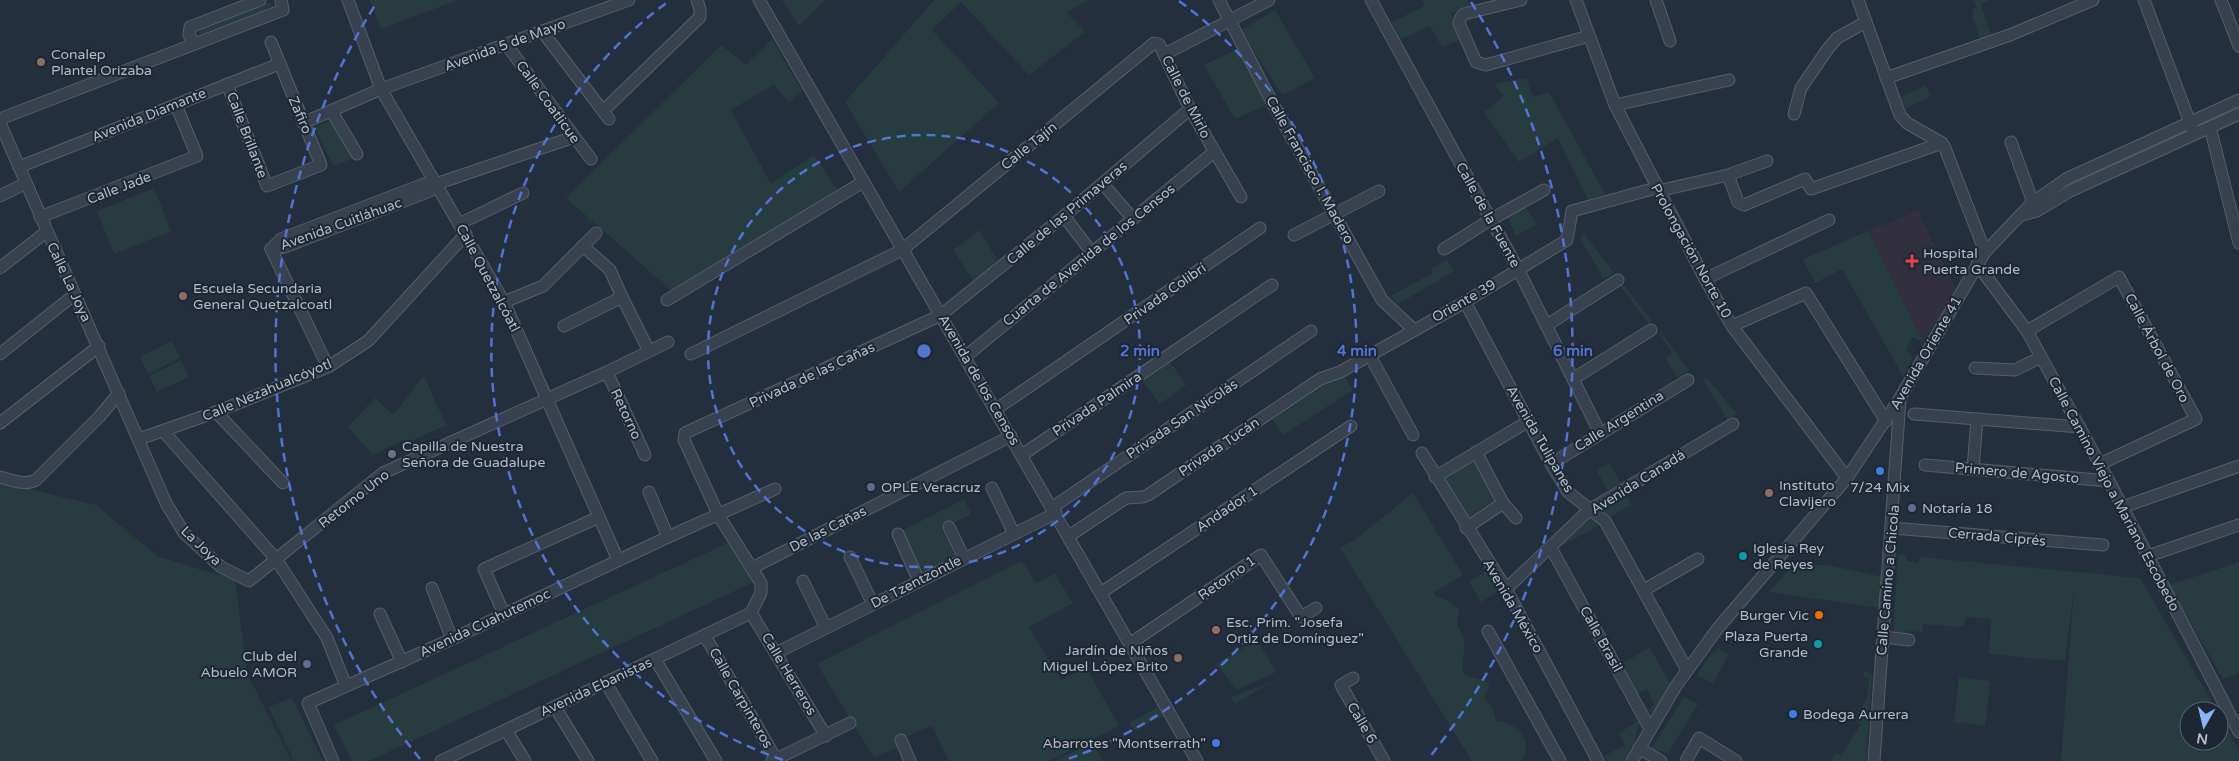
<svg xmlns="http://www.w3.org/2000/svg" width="2239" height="761" font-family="'Varela Round',sans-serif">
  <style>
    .medical { fill: #32303f }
    .green { fill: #263c3f }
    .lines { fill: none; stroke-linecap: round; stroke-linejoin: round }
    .minor-casing { stroke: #565f6c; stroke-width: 13 }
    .minor { stroke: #38414e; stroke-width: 11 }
    .ring { fill: none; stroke: #5274d3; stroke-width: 2.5; stroke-dasharray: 9 6 }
    .education-dot { fill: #8d6e63; stroke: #1d2633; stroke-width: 2 }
    .health-dot { fill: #e0444e; stroke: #1d2633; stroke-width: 2 }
    .worship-dot { fill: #6b7280; stroke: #1d2633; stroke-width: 2 }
    .shop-dot { fill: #3f7fe0; stroke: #1d2633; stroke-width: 2 }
    .service-dot { fill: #5c6f8a; stroke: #1d2633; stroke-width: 2 }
    .culture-dot { fill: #0f9aa8; stroke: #1d2633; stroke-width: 2 }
    .food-dot { fill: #e8710a; stroke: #1d2633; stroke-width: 2 }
    .labels { text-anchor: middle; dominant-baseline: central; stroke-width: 4; stroke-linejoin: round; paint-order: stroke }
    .street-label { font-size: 14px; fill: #b4bcc9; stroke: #1d2633 }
    .poi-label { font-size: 14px; fill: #b4bcc9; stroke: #1d2633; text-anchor: start }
    .centre { fill: #5274d3; stroke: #1d2633; stroke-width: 2.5 }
    .ring-label { font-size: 15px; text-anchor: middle; font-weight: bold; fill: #5274d3; stroke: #1d2633; stroke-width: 4; stroke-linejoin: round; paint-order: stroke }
  </style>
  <rect width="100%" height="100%" fill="#242f3e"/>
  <path class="medical" d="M1918,211l38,79 -33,52 -55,-111z"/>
  <g class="green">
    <path d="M370,0h88l-77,29z"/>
    <path d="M782,0h43l-26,26z"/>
    <path d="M934,0h153l-20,13 18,19 -56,43 -68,-73 -29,28 67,73 -100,89 -54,-90z"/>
    <path d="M1422,0h46l2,8 -19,5 11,26 -20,8 -12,-21 -29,13 -9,-17 33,-16z"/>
    <path d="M1974,0h16l-9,4 10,31 -11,4 -8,-23 2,-1 -1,-5 4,-2z"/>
    <path d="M270,2l2,2 -2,5 -68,25 -3,-1v-4z"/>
    <path d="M1275,10l40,68 -33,17 -41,-65z"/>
    <path d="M772,39l30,52 -13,12 -15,-19 -43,26 40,74 43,-29 25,37 -166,100 -107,-94 155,-153 25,20z"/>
    <path d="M1237,49l31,55 -33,15 -31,-54z"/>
    <path d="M1526,78l7,19 16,-5 56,102 -17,6 -30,-62 -39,24 -35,-50 20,-16 -10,-12z"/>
    <path d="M1926,85l4,11 -24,13 -5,-11z"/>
    <path d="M329,121l25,37 -21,8 -18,-39z"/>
    <path d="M154,188l17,43 -57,23 -17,-43z"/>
    <path d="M1525,207l12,17 -21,12 -9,-19z"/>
    <path d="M979,230l19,31 -24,20 -21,-31z"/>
    <path d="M1868,231l55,111 -11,-5 -6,13 7,7 -10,19 -61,-107 -27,14 -12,-24z"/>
    <path d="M1584,234l30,39 -10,6 -24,-40z"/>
    <path d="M1447,260l7,11 -56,33 -7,-8 42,-23 -2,-4z"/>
    <path d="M1622,283l30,38 -4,2 -28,-38z"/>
    <path d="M1661,332l28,38 -11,8 -13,-20 7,-4 -12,-21z"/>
    <path d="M172,341l8,17 -32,16 -8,-17z"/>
    <path d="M181,360l8,17 -32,15 -8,-16z"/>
    <path d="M1170,362l16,23 -26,19 -17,-23z"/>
    <path d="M424,376l22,49 -39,18 -4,-3 -30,15 -25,-28 27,-29 18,17z"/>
    <path d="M1344,376l9,14 -70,45 -11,-16 50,-34z"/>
    <path d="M1706,377l31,37 -10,5 -24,-40z"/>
    <path d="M1474,460l22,39 -30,20 -25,-39z"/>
    <path d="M1609,463l12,20 -13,7 -12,-20z"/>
    <path d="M0,482l96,23 61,51 78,24 12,93 44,88h-291z"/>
    <path d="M1413,493l50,82 -29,17v3l15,6 10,8 -2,16c14,21 3,27 6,48 8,6 19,4 27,11l-6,15 8,8 4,14c12,0 29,10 30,24 1,5 -2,11 -4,16h-50l-132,-213 16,-9z"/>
    <path d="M1626,497l5,7 -20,13 -8,-6z"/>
    <path d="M964,499l7,15 -29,15 14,28 -33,17 -21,-43z"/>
    <path d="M1593,516l10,7 -40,22v-1z"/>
    <path d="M730,542l24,40 -385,179h-17l-18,-36z"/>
    <path d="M1898,555h8v6l12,2 2,-6 220,21 77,133h-28v30h30v-26l20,35v11h-178l13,-173 -9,73 -76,-7 2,-35 -26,-2 -1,10 -41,-3 -1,8 -14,-1 -7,5 -8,-1z"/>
    <path d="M1022,561l14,22 19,-9 18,29 -44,24 32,53 25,-13 33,59 -70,35h-100l-17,-35 -36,15 2,6 -24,11 -57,-94z"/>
    <path d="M2239,562v111l-16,6 -54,-94z"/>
    <path d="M1795,563l38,3 50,11 -2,31 -112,-16z"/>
    <path d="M1488,570l12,20 -19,12 -12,-20z"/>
    <path d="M1257,640l19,32 -39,18 -21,-26z"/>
    <path d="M1650,647l21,39 -18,28 -5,-3 6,-7 -7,-15 -10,5 -16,-29z"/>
    <path d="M1718,648l11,6 -16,29 -16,-8 13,-20z"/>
    <path d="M1864,671l8,3 -6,87h-35l4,-8 6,3 20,-32 -6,-4 12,-23 2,-18 -6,-3z"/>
    <path d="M1959,677l31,4 -5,45 -31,-4z"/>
    <path d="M1272,682l-37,22 -4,-7z"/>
    <path d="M1684,697l14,7 -30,49 -17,-4z"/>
    <path d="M292,698l31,63h-29l-26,-54z"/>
    <path d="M1158,707l5,9 -29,15 -5,-8z"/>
    <path d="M1640,720l-7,25 -9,16h-17l-3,-5 21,-11 -6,-12z"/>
    <path d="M1093,742l9,19h-47z"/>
  </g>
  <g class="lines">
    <g class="minor-casing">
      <g id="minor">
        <path d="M348,0l33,89 123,213 114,258"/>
        <path d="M759,0l438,761"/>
        <path d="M1219,0l54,104 109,196 32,30"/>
        <path d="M1371,0l147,269 82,164"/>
        <path d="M1521,0l-57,14 -3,3 -2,6 17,39 10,3 103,-29"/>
        <path d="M1576,0l39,105 90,174 27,47 115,152"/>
        <path d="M1656,0l14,41"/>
        <path d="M1858,0l42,115 7,8 35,20 3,5 40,104"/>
        <path d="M2144,0l48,128"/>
        <path d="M2221,0l18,46"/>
        <path d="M542,31l67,88"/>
        <path d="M194,43l-5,-8 1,-8 70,-27"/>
        <path d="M506,44l85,115"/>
        <path d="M1165,54l104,-54"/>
        <path d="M1886,78l124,-43 83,-35"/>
        <path d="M227,84l40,102 54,-21 -50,-123"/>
        <path d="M1615,105l114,-25"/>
        <path d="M603,111l97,-94v-8l-3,-9"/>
        <path d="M332,112l25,42"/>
        <path d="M1794,114l7,-26 26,-38 10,-12 29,-16"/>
        <path d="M0,119l283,-109 -2,-10"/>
        <path d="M0,123l166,380 18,30 37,34 28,14 134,-108 224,-101 61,-30"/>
        <path d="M303,123l78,-34 248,-89"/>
        <path d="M2210,127l29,116"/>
        <path d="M2011,142l24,66"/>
        <path d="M19,167l260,-103"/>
        <path d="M1728,175l10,27 6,3 61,-26 6,10 131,-46"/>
        <path d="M1103,184l30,35"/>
        <path d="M1658,191l70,-16 39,-14"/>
        <path d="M0,196l26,-13"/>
        <path d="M2022,215l15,-4 33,-20 169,-77"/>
        <path d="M1064,216l28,37"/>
        <path d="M40,217l157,-61 -21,-51"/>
        <path d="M459,224l64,-31"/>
        <path d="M1294,235l85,-44"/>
        <path d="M583,246l13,-13"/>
        <path d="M271,249l10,-10 143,-55h12l138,-47"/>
        <path d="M271,249l14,-2 145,-56 6,-7"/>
        <path d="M271,249l57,118"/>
        <path d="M1444,249l46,-29 54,-30"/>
        <path d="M1977,264l50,67 82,150 130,251"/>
        <path d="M0,268l46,-36"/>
        <path d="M1705,279l124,-59"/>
        <path d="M667,300l196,-118"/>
        <path d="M504,302l39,-16 40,-40 27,24 12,27"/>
        <path d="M1465,302l86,162 17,28 37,29 82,149"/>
        <path d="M1547,325l71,-45"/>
        <path d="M564,326l58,-29 27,54"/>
        <path d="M1732,326l74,-33 80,128"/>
        <path d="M2027,331l92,-54 77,142 -96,45"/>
        <path d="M0,354l74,-59"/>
        <path d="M691,354l211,-104 252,-207 5,1 31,65 51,88"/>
        <path d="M1369,354l44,81"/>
        <path d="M965,357l249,-205"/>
        <path d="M1975,368l40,2 26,-13"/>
        <path d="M607,372l38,83"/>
        <path d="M1573,379l78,-49"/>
        <path d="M995,410l265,-182"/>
        <path d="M216,412l67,71"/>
        <path d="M1914,414l166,13"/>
        <path d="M0,423l99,-77"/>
        <path d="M164,432l112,127 51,79 19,48"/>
        <path d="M139,439l77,-27 112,-45 40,-26 98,-107"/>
        <path d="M1476,452l27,51 13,15"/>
        <path d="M1422,453l84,136 92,172"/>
        <path d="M1022,455l250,-170"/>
        <path d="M1551,464l137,-84"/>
        <path d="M1925,465l184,16"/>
        <path d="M1973,469l4,-50"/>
        <path d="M0,477c12,3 25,9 36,3l63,-63 20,-24"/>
        <path d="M1435,477l92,-55"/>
        <path d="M992,488l22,46"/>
        <path d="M649,492l19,45"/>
        <path d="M1053,507l258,-176"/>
        <path d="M2123,507l116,-41"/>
        <path d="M949,527l15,31"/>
        <path d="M1466,528l37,-25"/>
        <path d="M1892,528l211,17"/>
        <path d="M898,534l21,47"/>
        <path d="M1069,536l57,-38 17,-1 5,-2 172,-116 20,-7 125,-70 102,-62 5,-29 84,-23"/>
        <path d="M1551,548l99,181"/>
        <path d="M2148,556l91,-31"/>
        <path d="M850,557l23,47"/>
        <path d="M752,568l259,-132"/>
        <path d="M803,581l23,47"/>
        <path d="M432,588l20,51"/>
        <path d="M1506,589l83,-79 144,-86"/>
        <path d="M1644,590l54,-31"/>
        <path d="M1102,592l249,-166"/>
        <path d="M751,613l10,-20v-10l-42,-67 -35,-76 1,-7 256,-118 123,-99 126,-107"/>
        <path d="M751,613l75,123"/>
        <path d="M380,614l22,48"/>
        <path d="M504,614l-20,-45 115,-52"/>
        <path d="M1488,631l72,130"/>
        <path d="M705,636l71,123"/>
        <path d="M1883,637l26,3"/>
        <path d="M1131,643l130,-88 40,62 15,-9"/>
        <path d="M776,653l280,-140"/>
        <path d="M655,659l61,102"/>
        <path d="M1353,678l-12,7 43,76"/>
        <path d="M606,683l46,78"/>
        <path d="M555,707l33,54"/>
        <path d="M506,730l19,31"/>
        <path d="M901,740l9,21"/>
        <path d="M1639,748l22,13"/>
        <path d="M333,761l-25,-58 144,-64 216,-102 107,-48"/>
        <path d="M441,761l310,-148"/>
        <path d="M772,761l78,-38"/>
        <path d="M1632,761l44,-75 42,-58 129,-150 53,-80 85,-146 47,-49 34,-24 173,-79"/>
        <path d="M1686,761l13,-23 37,23"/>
        <path d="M1874,761l26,-361"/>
      </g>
    </g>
    <use href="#minor" class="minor"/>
  </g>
  <g class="ring">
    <circle cx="924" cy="351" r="216"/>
    <path d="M783 760A433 433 0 0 1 669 1M1179 1A433 433 0 0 1 1065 760"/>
    <path d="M420 759A649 649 0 0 1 377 2M1471 2A649 649 0 0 1 1428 759"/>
  </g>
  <g class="education-dot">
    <circle cx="41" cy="62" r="5"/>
    <circle cx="183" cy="296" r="5"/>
    <circle cx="1769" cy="493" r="5"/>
    <circle cx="1216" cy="630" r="5"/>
    <circle cx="1178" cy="658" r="5"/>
  </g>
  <path class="health-dot" d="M1909.5 253.5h5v5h5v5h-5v5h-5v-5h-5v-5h5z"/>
  <circle class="worship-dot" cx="392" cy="454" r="5"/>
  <g class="shop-dot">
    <circle cx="1880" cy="471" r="5"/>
    <circle cx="1793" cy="714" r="5"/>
    <circle cx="1216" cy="743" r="5"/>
  </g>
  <g class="service-dot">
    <circle cx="871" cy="487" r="5"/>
    <circle cx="1912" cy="508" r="5"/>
    <circle cx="307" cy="664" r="5"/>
  </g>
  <g class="culture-dot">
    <circle cx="1743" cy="556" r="5"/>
    <circle cx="1818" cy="644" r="5"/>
  </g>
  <circle class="food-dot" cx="1819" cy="615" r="5"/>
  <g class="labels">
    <g class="street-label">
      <text transform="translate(505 45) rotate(-20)">Avenida 5 de Mayo</text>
      <text transform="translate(1186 97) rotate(63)">Calle de Mirlo</text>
      <text transform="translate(548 102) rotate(54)">Calle Coatlicue</text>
      <text transform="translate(149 115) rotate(-22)">Avenida Diamante</text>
      <text transform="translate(300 115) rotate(67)">Zafiro</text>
      <text transform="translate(247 135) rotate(69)">Calle Brillante</text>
      <text transform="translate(1029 146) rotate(-39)">Calle Tajín</text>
      <text transform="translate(1310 170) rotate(61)">Calle Francisco I. Madero</text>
      <text transform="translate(119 188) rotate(-21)">Calle Jade</text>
      <text transform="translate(1067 213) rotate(-40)">Calle de las Primaveras</text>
      <text transform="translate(1488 215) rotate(61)">Calle de la Fuente</text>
      <text transform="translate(341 224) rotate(-20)">Avenida Cuitláhuac</text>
      <text transform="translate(1691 251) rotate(61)">Prolongación Norte 10</text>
      <text transform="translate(1089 255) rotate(-39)">Cuarta de Avenida de los Censos</text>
      <text transform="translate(488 278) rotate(62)">Calle Quetzalcóatl</text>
      <text transform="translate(69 282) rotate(65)">Calle La Joya</text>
      <text transform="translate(1165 294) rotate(-35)">Privada Colibrí</text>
      <text transform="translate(1464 301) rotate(-30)">Oriente 39</text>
      <text transform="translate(2157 348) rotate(62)">Calle Árbol de Oro</text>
      <text transform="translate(1926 353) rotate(-60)">Avenida Oriente 41</text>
      <text transform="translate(812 375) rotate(-25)">Privada de las Cañas</text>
      <text transform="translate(979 380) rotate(60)">Avenida de los Censos</text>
      <text transform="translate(267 390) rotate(-23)">Calle Nezahualcóyotl</text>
      <text transform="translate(1097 404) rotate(-34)">Privada Palmira</text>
      <text transform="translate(626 414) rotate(65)">Retorno</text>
      <text transform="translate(1182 419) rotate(-34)">Privada San Nicolás</text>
      <text transform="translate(1619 421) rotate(-32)">Calle Argentina</text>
      <text transform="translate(1540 439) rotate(60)">Avenida Tulipanes</text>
      <text transform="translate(1219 447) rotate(-34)">Privada Tucán</text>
      <text transform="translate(2017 473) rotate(5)">Primero de Agosto</text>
      <text transform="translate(1638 482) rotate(-32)">Avenida Canadá</text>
      <text transform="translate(2114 494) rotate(62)">Calle Camino Viejo a Mariano Escobedo</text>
      <text transform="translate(354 499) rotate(-38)">Retorno Uno</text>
      <text transform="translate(1227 509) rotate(-34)">Andador 1</text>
      <text transform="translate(828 529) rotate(-27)">De las Cañas</text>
      <text transform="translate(1997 537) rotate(5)">Cerrada Ciprés</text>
      <text transform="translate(201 546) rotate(44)">La Joya</text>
      <text transform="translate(1227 578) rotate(-35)">Retorno 1</text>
      <text transform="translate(1888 580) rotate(-85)">Calle Camino a Chicola</text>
      <text transform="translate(916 582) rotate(-27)">De Tzentzontle</text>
      <text transform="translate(1513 606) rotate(60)">Avenida México</text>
      <text transform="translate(485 623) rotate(-25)">Avenida Cuahutemoc</text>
      <text transform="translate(1601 639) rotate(61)">Calle Brasil</text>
      <text transform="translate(789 674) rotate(59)">Calle Herreros</text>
      <text transform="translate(596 687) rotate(-25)">Avenida Ebanistas</text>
      <text transform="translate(741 698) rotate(60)">Calle Carpinteros</text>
      <text transform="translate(1362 723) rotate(60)">Calle 6</text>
    </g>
    <g class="poi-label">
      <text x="51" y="54">Conalep<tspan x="51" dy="16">Plantel Orizaba</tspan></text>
      <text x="1923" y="253">Hospital<tspan x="1923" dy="16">Puerta Grande</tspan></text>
      <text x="193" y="288">Escuela Secundaria<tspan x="193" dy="16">General Quetzalcoatl</tspan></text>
      <text x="402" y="446">Capilla de Nuestra<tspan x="402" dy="16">Señora de Guadalupe</tspan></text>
      <text x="1779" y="485">Instituto<tspan x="1779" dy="16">Clavijero</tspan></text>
      <text x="881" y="487">OPLE Veracruz</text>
      <text x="1880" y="487" text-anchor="middle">7/24 Mix</text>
      <text x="1922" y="508">Notaría 18</text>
      <text x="1753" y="548">Iglesia Rey<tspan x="1753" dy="16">de Reyes</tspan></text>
      <text x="1809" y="615" text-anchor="end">Burger Vic</text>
      <text x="1226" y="622">Esc. Prim. "Josefa<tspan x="1226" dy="16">Ortiz de Domínguez"</tspan></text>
      <text x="1808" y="636" text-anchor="end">Plaza Puerta<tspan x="1808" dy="16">Grande</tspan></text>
      <text x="1168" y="650" text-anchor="end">Jardín de Niños<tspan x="1168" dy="16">Miguel López Brito</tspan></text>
      <text x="297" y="656" text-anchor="end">Club del<tspan x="297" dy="16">Abuelo AMOR</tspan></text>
      <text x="1803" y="714">Bodega Aurrera</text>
      <text x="1206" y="743" text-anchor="end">Abarrotes "Montserrath"</text>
    </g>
  </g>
  <circle cx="924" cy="351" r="8" class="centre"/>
  <g class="ring-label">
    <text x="1140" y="356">2 min</text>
    <text x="1357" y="356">4 min</text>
    <text x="1573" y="356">6 min</text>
  </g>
  <g transform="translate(2204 726) rotate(188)"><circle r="24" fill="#1d2633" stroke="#59626f"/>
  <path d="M0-4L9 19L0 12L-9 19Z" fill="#8ab4f8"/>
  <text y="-8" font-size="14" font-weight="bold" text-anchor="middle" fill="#b4bcc9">N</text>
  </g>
</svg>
